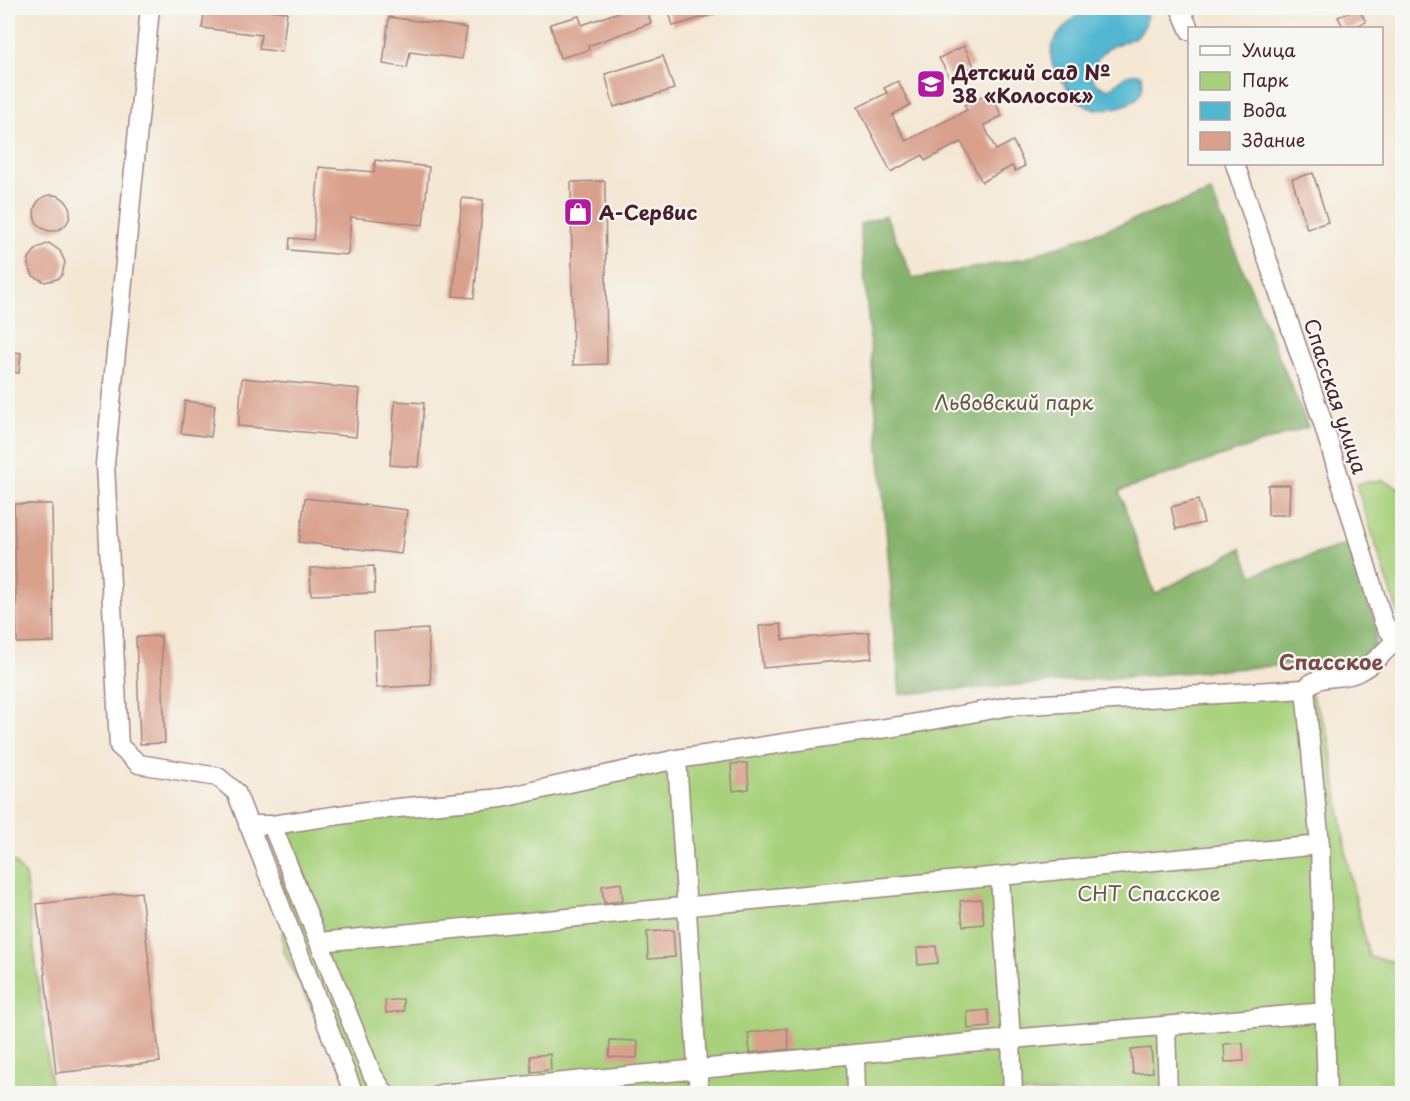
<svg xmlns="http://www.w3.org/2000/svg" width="1410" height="1101" font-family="'Playpen Sans',sans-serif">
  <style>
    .green { fill: #a8d17c; stroke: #797854; stroke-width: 1.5 }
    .forest { fill: #86b36c; stroke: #68694c; stroke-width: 1.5 }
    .water { fill: #52b7d1; stroke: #4e6b7e; stroke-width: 1.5 }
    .building { fill: #d9a08c }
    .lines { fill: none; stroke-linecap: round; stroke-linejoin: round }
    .minor-casing { stroke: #9f8380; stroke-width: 21 }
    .minor { stroke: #fff; stroke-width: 18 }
    .labels { text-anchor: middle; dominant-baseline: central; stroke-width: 4.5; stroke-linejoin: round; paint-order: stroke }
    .poi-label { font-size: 20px; font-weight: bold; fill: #4a1f2b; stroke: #f6f6f2; text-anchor: start }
    .street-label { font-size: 20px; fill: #4a1f2b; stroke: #f6f6f2 }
    .park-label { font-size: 20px; fill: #665443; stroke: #f6f6f2 }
    .neighbourhood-label { font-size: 21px; font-weight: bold; fill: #7c4c4d; stroke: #f6f6f2 }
  </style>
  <rect width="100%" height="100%" fill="#f6f6f2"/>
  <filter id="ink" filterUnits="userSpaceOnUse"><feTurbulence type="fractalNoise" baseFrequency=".0167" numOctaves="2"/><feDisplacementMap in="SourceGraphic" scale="12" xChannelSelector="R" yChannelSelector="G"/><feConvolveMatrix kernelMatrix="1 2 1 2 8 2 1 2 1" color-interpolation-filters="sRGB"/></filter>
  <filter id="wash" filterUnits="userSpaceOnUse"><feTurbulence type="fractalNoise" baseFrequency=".008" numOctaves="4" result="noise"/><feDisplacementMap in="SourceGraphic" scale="24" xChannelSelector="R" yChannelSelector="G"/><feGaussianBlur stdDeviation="1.35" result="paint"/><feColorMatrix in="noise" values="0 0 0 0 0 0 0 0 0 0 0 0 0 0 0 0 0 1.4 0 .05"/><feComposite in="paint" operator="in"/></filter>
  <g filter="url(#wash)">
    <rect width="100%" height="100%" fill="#f4e7d4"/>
    <g class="green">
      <path d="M1382,480l20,9v127l-4,-3 -42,-129z"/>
      <path d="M1306,682l22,51 20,133 21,91 33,6v130h-1049l-70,-143 -3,-123 586,-101z"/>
      <path d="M8,855l17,20 27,218h-44z"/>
    </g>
    <g class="forest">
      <path d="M1211,192l97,235 -189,64 36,103 86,-46 11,27 95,-31 28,78v24l-10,13 -465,35 -40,-470 26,-8 27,63 110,-20z"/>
      <path d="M1392,665h10v91l-5,-66z"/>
    </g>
    <path class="water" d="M1087,8h60c0,8 0,16 -5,22 -8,12 -22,11 -33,18 -17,11 -27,37 0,41 11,-6 18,-20 33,-14 1,7 2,15 -4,22 -9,10 -35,15 -48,11 -10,-3 -17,-14 -24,-22 -31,-33 -9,-56 21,-78z"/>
    <g id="blocks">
      <g class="building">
        <path d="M205,8h41l41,4 -5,40 -23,-3 2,-14 -59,-7z"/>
        <path d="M630,8h16l5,15 -63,23 1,4 -29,8 -10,-34 29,-8 3,9z"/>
        <path d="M668,8h59l1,2 -55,16z"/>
        <path d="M1358,8l8,14 -14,6h-8l-6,-11z"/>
        <path d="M389,17l78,11 -5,31 -52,-7 -3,16 -24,-4z"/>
        <path d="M964,46l10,20 -24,12 -11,-20z"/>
        <path d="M663,56l11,33 -60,18 -9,-33z"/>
        <path d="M898,81l12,24 -18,10 14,26 61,-31 -3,-5 26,-13 12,24 -18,9 12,25 17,-9 12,25 -10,5 -3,-5 -30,16 -21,-40 -36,19 -2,-6 -32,17 -33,-65 29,-14 -3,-5z"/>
        <path d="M375,160l54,7 -6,58 -72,-8 -3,38 -59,-5 1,-12 23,2 6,-73 55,5z"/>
        <path d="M1313,173l15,49 -21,7 -15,-50z"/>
        <path d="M605,181l2,183 -34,1 -2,-183z"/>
        <circle cx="52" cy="213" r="18"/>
        <path d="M462,198l21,2 -9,98 -21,-2z"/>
        <path d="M49,243l11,8 5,11 -3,13 -5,4 -12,3 -12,-6 -5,-11 1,-7 8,-10z"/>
        <path d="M8,351l13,2 -2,20 -11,-2z"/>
        <path d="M242,378l118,11 -4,48 -118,-11z"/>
        <path d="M185,401l30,4 -4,32 -30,-4z"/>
        <path d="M395,401l29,2 -6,64 -28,-2z"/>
        <path d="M1268,485h22l-1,30h-21z"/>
        <path d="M305,498l102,12 -6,44 -102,-12z"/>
        <path d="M1198,500l6,23 -28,6 -5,-22z"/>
        <path d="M14,504h38l2,138 -37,1z"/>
        <path d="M374,566l1,27 -64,2 -1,-27z"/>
        <path d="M781,624l2,16 86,-8 3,26 -109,10 -4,-42z"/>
        <path d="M428,629l3,56 -55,3 -2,-56z"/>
        <path d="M161,636l4,107 -25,1 -4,-107z"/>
        <path d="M747,763l2,26 -16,2 -2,-27z"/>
        <path d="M621,883l2,18 -19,2 -2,-17z"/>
        <path d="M141,892l19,170 -104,11 -19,-169z"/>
        <path d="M981,899l3,25 -21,2 -3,-25z"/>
        <path d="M673,930l2,27 -27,2 -1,-27z"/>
        <path d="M936,946l2,17 -20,2 -1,-17z"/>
        <path d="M403,999l1,12 -18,2 -1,-12z"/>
        <path d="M988,1010l2,17 -22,2 -1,-17z"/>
        <path d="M787,1028l2,21 -39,4 -2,-20z"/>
        <path d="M610,1040l28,1 -1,17 -28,-1z"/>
        <path d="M1243,1043l1,18 -19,1 -1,-18z"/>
        <path d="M1151,1048l2,24 -20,2 -2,-24z"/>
        <path d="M550,1054l1,16 -20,2 -1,-16z"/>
      </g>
    </g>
  </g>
  <g filter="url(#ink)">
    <use href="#blocks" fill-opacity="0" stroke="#9f8380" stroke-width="1.5"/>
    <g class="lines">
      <g class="minor-casing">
        <g id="minor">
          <path d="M150,8l-45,456 14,282 20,18 79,13 18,15 118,302"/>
          <path d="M1180,8l10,23"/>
          <path d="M1235,164l86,253 62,204 6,10 13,9"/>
          <path d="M677,759l22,335"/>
          <path d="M248,825h24l95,-14 135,-13 175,-39 223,-33 110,-20 295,-17"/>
          <path d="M272,825l100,249 13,20"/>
          <path d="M1000,878l11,161 2,55"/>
          <path d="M320,942l1000,-97"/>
          <path d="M1166,1026l2,68"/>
          <path d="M855,1055l1,39"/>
          <path d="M440,1094l571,-55 315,-27"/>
          <path d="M1327,1094l-7,-249 -15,-156c15,-17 34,-8 53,-17 16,-8 27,-21 40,-34"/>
        </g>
      </g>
      <use href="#minor" class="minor"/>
    </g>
  </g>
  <defs>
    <g id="school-square" transform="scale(1.5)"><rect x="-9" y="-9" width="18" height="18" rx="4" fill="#b5179e" stroke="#f6f6f2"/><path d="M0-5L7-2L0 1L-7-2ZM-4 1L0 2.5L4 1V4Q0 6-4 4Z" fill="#fff"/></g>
    <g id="shop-square" transform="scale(1.5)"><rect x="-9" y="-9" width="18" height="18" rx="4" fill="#b5179e" stroke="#f6f6f2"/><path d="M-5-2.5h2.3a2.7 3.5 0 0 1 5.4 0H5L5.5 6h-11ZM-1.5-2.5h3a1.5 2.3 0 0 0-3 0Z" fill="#fff"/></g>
  </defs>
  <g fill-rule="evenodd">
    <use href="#school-square" x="931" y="84"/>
    <use href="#shop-square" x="578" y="212"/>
  </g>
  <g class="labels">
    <g class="poi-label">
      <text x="952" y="72">Детский сад №<tspan x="952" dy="23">38 «Колосок»</tspan></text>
      <text x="599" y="212">A-Сервис</text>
    </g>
    <g class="street-label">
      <text transform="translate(1336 396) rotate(72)">Спасская улица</text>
    </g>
    <g class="park-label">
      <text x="1014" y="402">Львовский парк</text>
      <text x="1149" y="893">СНТ Спасское</text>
    </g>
    <g class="neighbourhood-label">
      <text x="1331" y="661">Спасское</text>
    </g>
  </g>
  <rect width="1410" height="1101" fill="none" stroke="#f6f6f2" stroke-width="30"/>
  <rect x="1188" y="27" width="195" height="138" fill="#f6f6f2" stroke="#b1a0a2" stroke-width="1.5"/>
  <rect x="1200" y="46" width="30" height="9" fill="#ffffff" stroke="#b1a0a2" stroke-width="1.5"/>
  <text x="1242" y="57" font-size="18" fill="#4a1f2b">Улица</text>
  <rect x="1200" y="72" width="30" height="18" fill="#a8d17c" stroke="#b1a0a2" stroke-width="1.5"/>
  <text x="1242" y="87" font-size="18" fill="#4a1f2b">Парк</text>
  <rect x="1200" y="102" width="30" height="18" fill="#52b7d1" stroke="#b1a0a2" stroke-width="1.5"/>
  <text x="1242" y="117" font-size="18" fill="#4a1f2b">Вода</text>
  <rect x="1200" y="132" width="30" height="18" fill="#d9a08c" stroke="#b1a0a2" stroke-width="1.5"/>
  <text x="1242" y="147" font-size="18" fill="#4a1f2b">Здание</text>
</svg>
